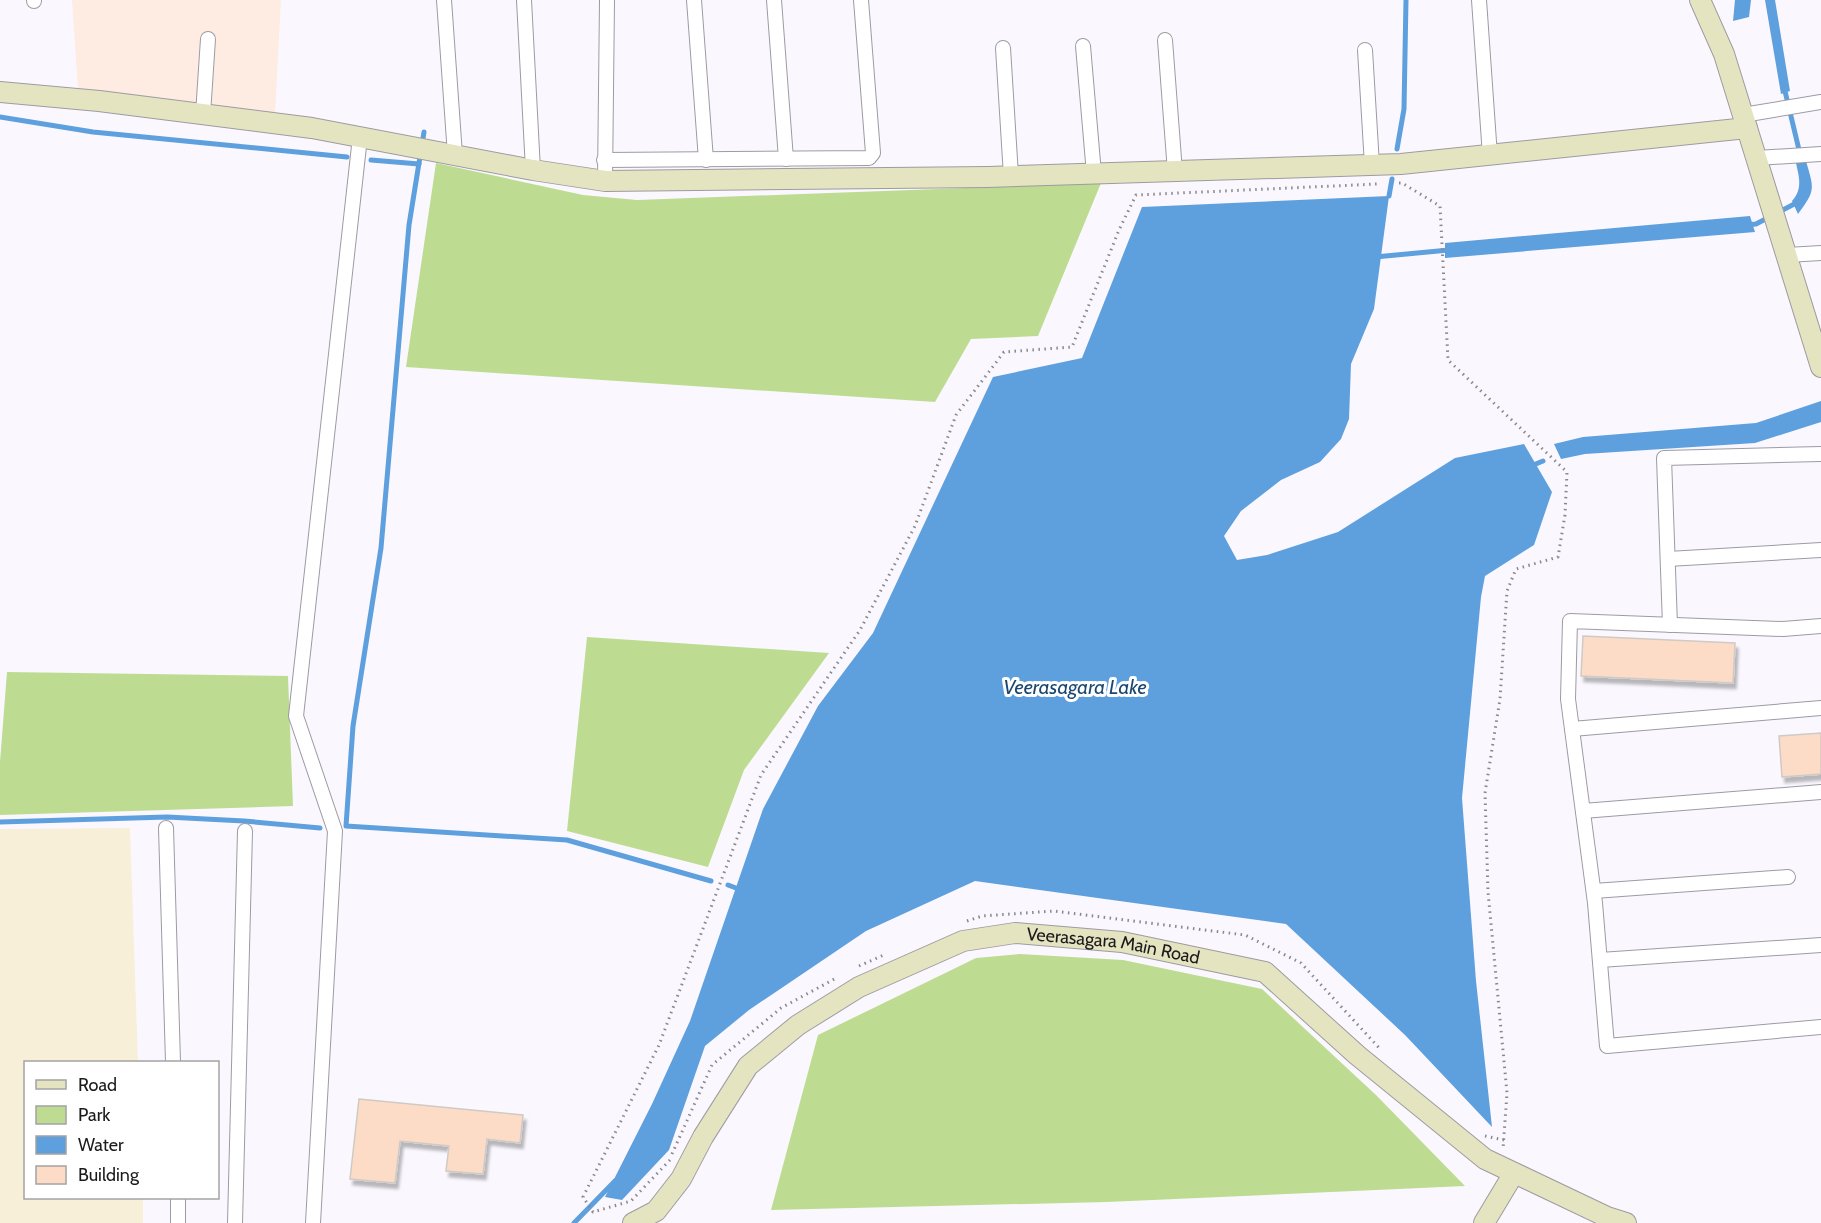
<svg xmlns="http://www.w3.org/2000/svg" width="1821" height="1223" font-family="Cabin,sans-serif">
  <style>
    .industrial { fill: #f8efd9 }
    .education { fill: #feebe2 }
    .green { fill: #bddc92 }
    .water { fill: #5e9fde }
    .lines { fill: none; stroke-linecap: round; stroke-linejoin: round }
    .stream { stroke: #5e9fde; stroke-width: 5 }
    .building { fill: #fddcc7; stroke: #d0cac5; stroke-width: 1.5; filter: url(#shadow) }
    .street-casing { stroke: #9d9ba1; stroke-width: 16 }
    .secondary-casing { stroke: #9d9ba1; stroke-width: 22 }
    .path { stroke: #89888c; stroke-width: 3; stroke-dasharray: 1.5 4.5; stroke-linecap: butt }
    .street { stroke: #fff; stroke-width: 14 }
    .secondary { stroke: #e5e4c1; stroke-width: 20 }
    .labels { text-anchor: middle; dominant-baseline: central; stroke-width: 6; stroke-linejoin: round; paint-order: stroke }
    .street-label { font-size: 18px; fill: #1b1a1c; stroke: #fff }
    .water-label { font-size: 20px; font-style: italic; fill: #1a4872; stroke: #fff }
  </style>
  <defs>
    <filter id="shadow"><feDropShadow dx="3" dy="5.5" stdDeviation="1.5" flood-color="#0004"/></filter>
  </defs>
  <rect width="100%" height="100%" fill="#faf8fe"/>
  <path class="industrial" d="M130,828l8,234h-112v136h117v25h-143v-394z"/>
  <path class="education" d="M72,0h209l-6,114 -197,-25z"/>
  <g class="green">
    <path d="M436,163l147,32 54,5 464,-17 -63,153 -67,3 -36,63 -529,-35z"/>
    <path d="M587,637l242,16 -85,117 -36,97 -141,-36z"/>
    <path d="M7,672l281,4 5,130 -293,9v-53z"/>
    <path d="M1020,954l103,6 139,29 114,106 89,91 -358,16 -336,8 47,-175 158,-77z"/>
  </g>
  <g class="water">
    <path d="M1735,0h16l-2,17 -16,4z"/>
    <path d="M1765,0h10l15,91 -9,3z"/>
    <path d="M1806,161c8,28 10,29 -8,53l-6,-13c11,-12 7,-24 4,-38z"/>
    <path d="M1389,196l-15,113 -23,55 -2,55 -8,20 -21,23 -39,18 -40,31 -17,25 13,24 30,-5 71,-23 117,-74 69,-14 28,48 -18,53 -49,31 -4,21 -19,201 14,183 16,146 -87,-92 -119,-111 -311,-43 -109,50 -117,79 -44,36 -36,104 -47,50 -17,-3 47,-93 38,-83 73,-212 55,-103 55,-73 120,-256 89,-19 60,-151z"/>
    <path d="M1750,216l5,16 -310,26v-15z"/>
    <path d="M1821,401v21l-66,21 -170,11 -24,5 -7,-15 29,-7 173,-14z"/>
  </g>
  <g class="lines">
    <g class="stream">
      <path d="M1784,87l16,67"/>
      <path d="M0,117l93,15 254,25"/>
      <path d="M424,132l-15,93 -28,323 -28,178 -7,100 221,14 144,41"/>
      <path d="M1397,149l7,-40 2,-109"/>
      <path d="M371,160l48,4"/>
      <path d="M1389,196l3,-17"/>
      <path d="M1746,225l10,-1 44,-23"/>
      <path d="M1375,257l74,-7"/>
      <path d="M1531,466l12,-5"/>
      <path d="M0,822l167,-5 77,4 76,7"/>
      <path d="M728,885l8,3"/>
      <path d="M574,1223l41,-42"/>
    </g>
  </g>
  <g class="building">
    <path d="M1583,636l152,7 -2,40 -152,-7z"/>
    <path d="M1821,733v41l-39,3 -3,-41z"/>
    <path d="M359,1099l164,16 -3,28 -33,-4 -4,35 -37,-3 3,-25 -49,-5 -5,42 -45,-4z"/>
  </g>
  <g class="lines">
    <g class="street-casing">
      <g id="street">
        <path d="M34,0v1"/>
        <path d="M444,0l11,155"/>
        <path d="M524,0l9,170"/>
        <path d="M694,0l12,160"/>
        <path d="M774,0l12,159"/>
        <path d="M1479,0l11,156"/>
        <path d="M1165,40l10,132"/>
        <path d="M1083,46l11,128"/>
        <path d="M1003,48l8,128"/>
        <path d="M1365,50l7,115"/>
        <path d="M203,114l5,-75"/>
        <path d="M1743,115l78,-13"/>
        <path d="M1756,158l65,-4"/>
        <path d="M604,160l265,-2 4,-5 -12,-153"/>
        <path d="M605,181l2,-181"/>
        <path d="M1787,255l34,-2"/>
        <path d="M1668,559l153,-9"/>
        <path d="M1670,625l-6,-167 157,-4"/>
        <path d="M1821,626l-38,3 -213,-8 -2,78 27,204 12,143 214,-19"/>
        <path d="M1572,729l249,-21"/>
        <path d="M1583,811l238,-19"/>
        <path d="M166,828l7,234"/>
        <path d="M1594,891l194,-14"/>
        <path d="M1600,960l221,-15"/>
        <path d="M178,1198v25"/>
        <path d="M235,1223l10,-392"/>
        <path d="M313,1223l22,-392 -39,-115 64,-579"/>
      </g>
    </g>
    <g class="secondary-casing">
      <g id="secondary">
        <path d="M1700,0l24,54 97,313"/>
        <path d="M0,92l99,9 213,27 221,42 72,11 383,-4 413,-13 346,-36"/>
        <path id="s1" d="M633,1223l23,-12 25,-32 22,-42 45,-71 50,-41 61,-38 104,-46 52,-8 107,9 143,30 92,83 128,104 122,58 19,6"/>
        <path d="M1484,1223l30,-50"/>
      </g>
    </g>
    <g class="path">
      <path d="M1399,183h3l38,23 8,154 119,112 -2,43 -7,42 -42,12 -9,22 -7,108 -15,94 3,99 19,201 -4,56"/>
      <path d="M967,921l15,-5 72,-5 191,24 56,28 80,87"/>
      <path d="M859,966l27,-12"/>
      <path d="M1485,1136l19,4"/>
      <path d="M672,1154l40,-89 69,-57 57,-31"/>
      <path d="M670,1160l-39,41 -38,11 -10,-15 76,-152 102,-270 99,-145 55,-104 41,-111 48,-63 68,-5 47,-117 17,-35 241,-11"/>
    </g>
    <use href="#street" class="street"/>
    <use href="#secondary" class="secondary"/>
  </g>
  <g class="labels">
    <g class="street-label">
      <text stroke="none"><textPath href="#s1" startOffset="600">Veerasagara Main Road</textPath></text>
    </g>
    <g class="water-label">
      <text x="1075" y="687">Veerasagara Lake</text>
    </g>
  </g>
  <rect x="24" y="1061" width="195" height="138" fill="#ffffff" stroke="#a4a3a4" stroke-width="1.5"/>
  <rect x="36" y="1080" width="30" height="9" fill="#e5e4c1" stroke="#a4a3a4" stroke-width="1.5"/>
  <text x="78" y="1091" font-size="18" fill="#1b1a1c">Road</text>
  <rect x="36" y="1106" width="30" height="18" fill="#bddc92" stroke="#a4a3a4" stroke-width="1.5"/>
  <text x="78" y="1121" font-size="18" fill="#1b1a1c">Park</text>
  <rect x="36" y="1136" width="30" height="18" fill="#5e9fde" stroke="#a4a3a4" stroke-width="1.5"/>
  <text x="78" y="1151" font-size="18" fill="#1b1a1c">Water</text>
  <rect x="36" y="1166" width="30" height="18" fill="#fddcc7" stroke="#a4a3a4" stroke-width="1.5"/>
  <text x="78" y="1181" font-size="18" fill="#1b1a1c">Building</text>
</svg>
